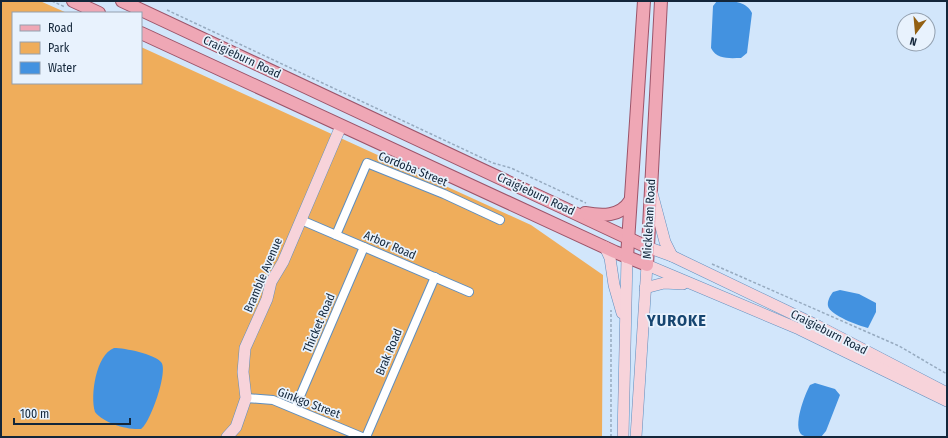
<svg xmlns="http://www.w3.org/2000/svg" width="948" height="438" font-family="'Fira Sans Condensed',sans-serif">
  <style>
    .green { fill: #efad5b }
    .water { fill: #4392e0 }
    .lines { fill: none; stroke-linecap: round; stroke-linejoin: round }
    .street-casing { stroke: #5f8ebe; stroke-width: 10 }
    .secondary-casing { stroke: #5f8ebe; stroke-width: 12 }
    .primary-casing { stroke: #9c5469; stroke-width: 14 }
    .path { stroke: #97abc0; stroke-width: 1.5; stroke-dasharray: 3 2; stroke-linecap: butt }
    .street { stroke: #fff; stroke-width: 8 }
    .secondary { stroke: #f7d3da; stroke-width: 11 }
    .primary { stroke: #efa7b5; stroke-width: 12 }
    .labels { text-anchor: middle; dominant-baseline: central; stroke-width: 3.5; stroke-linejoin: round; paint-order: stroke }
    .street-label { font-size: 12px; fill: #13263a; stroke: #e8f2fd }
    .district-label { font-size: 16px; font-weight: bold; letter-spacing: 1px; fill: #164570; stroke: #e8f2fd }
  </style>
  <rect width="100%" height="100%" fill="#d2e6fb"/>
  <path class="green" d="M1,1h39l27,12h-54v70h128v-36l390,178 72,50 -1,162h-601z"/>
  <g class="water">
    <path d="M717,1c13,0 29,-1 35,12l-5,40 -6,5c-11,0 -24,2 -30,-10l2,-42z"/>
    <path d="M840,290l19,4 17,9v9l-8,16c-9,-2 -38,-13 -40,-22 -1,-5 2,-10 5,-14z"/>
    <path d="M114,348c11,0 40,6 47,14 8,8 -11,62 -20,67 -15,1 -37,-6 -46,-17 -5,-17 1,-57 19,-64z"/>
    <path d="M815,383l20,6 5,6 -14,36 -5,6c-6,0 -14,1 -19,-2 -10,-8 3,-41 8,-50z"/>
  </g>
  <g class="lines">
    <g class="street-casing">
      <g id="street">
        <path d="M301,220l168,72"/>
        <path d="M336,235l31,-72 77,31 56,26"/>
        <path d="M246,398l27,2 89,37"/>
        <path d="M295,408l69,-161"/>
        <path d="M366,437l69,-160"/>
      </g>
    </g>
    <g class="secondary-casing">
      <g id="secondary">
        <path d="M652,193l13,49 7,14"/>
        <path d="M605,247l5,11 4,27 8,28"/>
        <path d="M647,247l25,9 146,70 129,67"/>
        <path d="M645,288l19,-5 19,1"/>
        <path d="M227,437l9,-10 10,-29 -3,-26 2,-24 22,-49 4,-17 12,-20 58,-136"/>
        <path d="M623,437l4,-180"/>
        <path d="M636,437l11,-172 152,64 148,72"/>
      </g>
    </g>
    <g class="primary-casing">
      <g id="primary">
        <path d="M73,1l26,12"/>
        <path d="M122,1l525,246"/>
        <path d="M141,33l474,219 32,13 14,-264"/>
        <path d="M585,213c17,3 35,4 45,-12"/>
        <path d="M627,257l17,-256"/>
      </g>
    </g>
    <g class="path">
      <path d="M52,1l13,6"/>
      <path d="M167,10l326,153 18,5 75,35"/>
      <path d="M712,264l187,82 48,28"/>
      <path d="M611,437v-127"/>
    </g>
    <use href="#street" class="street"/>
    <use href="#secondary" class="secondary"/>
    <use href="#primary" class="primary"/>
  </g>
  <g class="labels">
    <g class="street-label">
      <text transform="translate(242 57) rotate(25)">Craigieburn Road</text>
      <text transform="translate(413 169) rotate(22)">Cordoba Street</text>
      <text transform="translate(536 194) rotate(25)">Craigieburn Road</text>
      <text transform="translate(649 219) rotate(-87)">Mickleham Road</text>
      <text transform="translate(390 245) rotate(23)">Arbor Road</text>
      <text transform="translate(263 275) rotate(-67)">Bramble Avenue</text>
      <text transform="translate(319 323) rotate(-67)">Thicket Road</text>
      <text transform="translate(829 332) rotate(27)">Craigieburn Road</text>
      <text transform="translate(389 352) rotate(-67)">Brak Road</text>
      <text transform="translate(309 403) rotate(21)">Ginkgo Street</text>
    </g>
    <g class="district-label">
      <text x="677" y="320">YUROKE</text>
    </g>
  </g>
  <rect width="948" height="438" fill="none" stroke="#13263a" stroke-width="4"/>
  <rect x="12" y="12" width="130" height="72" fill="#e8f2fd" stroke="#93a0af"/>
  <rect x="20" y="25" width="20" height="6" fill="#efa7b5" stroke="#93a0af"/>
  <text x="48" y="32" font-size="12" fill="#13263a">Road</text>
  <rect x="20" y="42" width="20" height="12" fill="#efad5b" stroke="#93a0af"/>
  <text x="48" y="52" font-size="12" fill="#13263a">Park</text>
  <rect x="20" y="62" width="20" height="12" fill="#4392e0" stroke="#93a0af"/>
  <text x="48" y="72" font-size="12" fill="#13263a">Water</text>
  <g transform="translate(916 32) rotate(196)"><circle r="19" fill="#e8f2fd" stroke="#93a0af"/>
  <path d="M0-3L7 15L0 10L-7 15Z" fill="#936013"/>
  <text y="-6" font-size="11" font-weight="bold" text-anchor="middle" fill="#13263a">N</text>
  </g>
  <path d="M14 418v6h116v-6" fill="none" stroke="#13263a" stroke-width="2"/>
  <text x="20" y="418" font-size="12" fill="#13263a" stroke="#e8f2fd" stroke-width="3" paint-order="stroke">100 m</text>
</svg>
